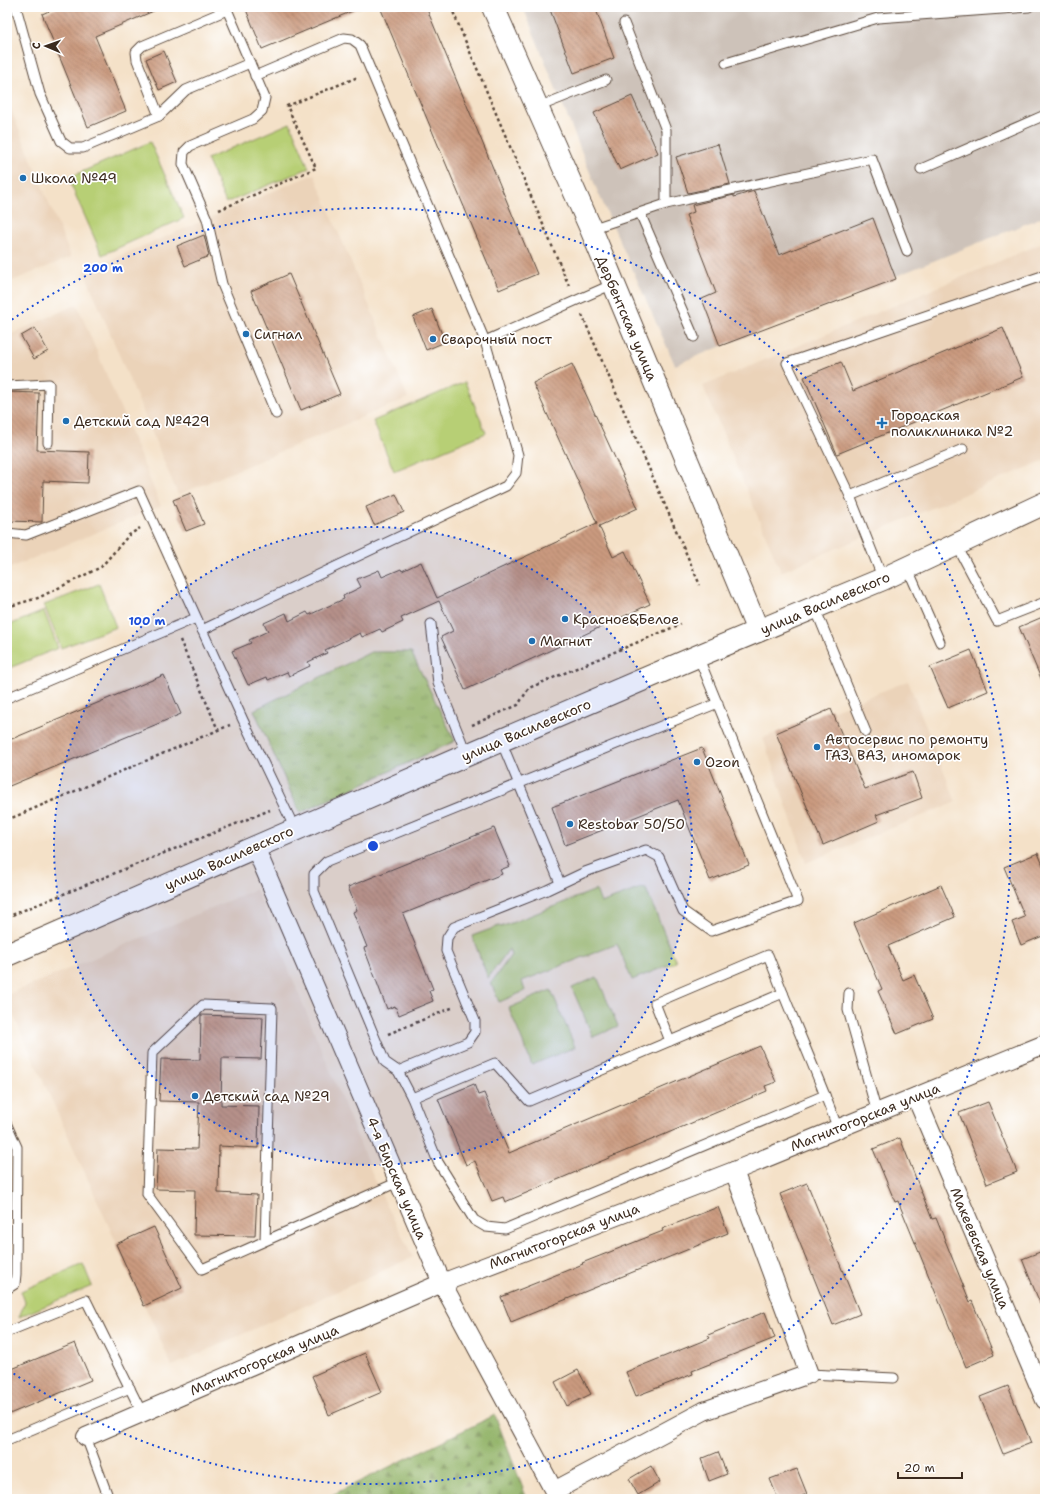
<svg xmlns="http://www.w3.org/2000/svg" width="1052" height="1506" font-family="'Shantell Sans',sans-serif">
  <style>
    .built { fill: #ebd3b9 }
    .industrial { fill: #cdc2b9 }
    .grass { fill: url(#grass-tufts); stroke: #797c49 }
    .forest { fill: url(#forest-firs); stroke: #666e42 }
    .green { fill: #b7cf74; stroke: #797c49 }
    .building { fill: url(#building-back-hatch) }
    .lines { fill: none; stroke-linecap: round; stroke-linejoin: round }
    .service-casing { stroke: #574538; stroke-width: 11 }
    .minor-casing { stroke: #574538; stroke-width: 20 }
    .tertiary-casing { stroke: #574538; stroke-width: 24 }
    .path { stroke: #574538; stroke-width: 2.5; stroke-dasharray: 3 3; stroke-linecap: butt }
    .service { stroke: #fff; stroke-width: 9 }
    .minor { stroke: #fff; stroke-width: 18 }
    .tertiary { stroke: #fff; stroke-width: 22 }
    .ring { fill: none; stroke: #1d4ed8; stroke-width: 2; stroke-dasharray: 2 4 }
    .poi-dot { fill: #1f6fb2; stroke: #fff; stroke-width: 1.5 }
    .labels { text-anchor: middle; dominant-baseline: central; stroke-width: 3.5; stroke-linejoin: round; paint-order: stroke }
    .poi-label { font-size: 14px; fill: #3b2a1e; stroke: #fff; text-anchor: start }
    .street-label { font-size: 14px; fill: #3b2a1e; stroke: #fff }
    .centre { fill: #1d4ed8; stroke: #fff; stroke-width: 2 }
    .ring-label { font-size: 12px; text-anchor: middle; font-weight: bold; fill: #1d4ed8; stroke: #fff; stroke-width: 3.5; stroke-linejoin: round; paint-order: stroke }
  </style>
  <defs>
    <pattern id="grass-tufts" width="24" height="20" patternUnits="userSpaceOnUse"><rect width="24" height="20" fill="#b7cf74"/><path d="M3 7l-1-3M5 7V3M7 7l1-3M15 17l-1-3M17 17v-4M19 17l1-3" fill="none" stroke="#9eb264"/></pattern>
    <pattern id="forest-firs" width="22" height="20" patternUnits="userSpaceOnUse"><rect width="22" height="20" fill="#91b266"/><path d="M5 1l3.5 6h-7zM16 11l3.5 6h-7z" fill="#789153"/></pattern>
    <pattern id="building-back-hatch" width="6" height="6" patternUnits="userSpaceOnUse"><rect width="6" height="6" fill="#ca9a7f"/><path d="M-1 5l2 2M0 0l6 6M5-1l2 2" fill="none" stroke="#a57e67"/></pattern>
  </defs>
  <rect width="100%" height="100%" fill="#fff"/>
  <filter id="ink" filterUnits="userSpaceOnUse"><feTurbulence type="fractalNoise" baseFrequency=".025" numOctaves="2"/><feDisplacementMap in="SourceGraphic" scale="8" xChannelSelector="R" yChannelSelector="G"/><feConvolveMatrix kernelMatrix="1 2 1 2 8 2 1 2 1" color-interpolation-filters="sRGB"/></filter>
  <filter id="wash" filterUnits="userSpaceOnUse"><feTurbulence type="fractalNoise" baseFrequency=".012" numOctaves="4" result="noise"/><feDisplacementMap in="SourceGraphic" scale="16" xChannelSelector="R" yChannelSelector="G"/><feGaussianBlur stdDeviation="0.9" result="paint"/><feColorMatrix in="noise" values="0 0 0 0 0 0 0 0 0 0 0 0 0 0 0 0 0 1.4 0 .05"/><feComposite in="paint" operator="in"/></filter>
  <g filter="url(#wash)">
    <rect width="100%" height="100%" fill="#f4e1c8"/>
    <g class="built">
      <path d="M7,100l64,157 -64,26z"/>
      <path d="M314,174l94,224 -230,97 -94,-224z"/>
      <path d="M1045,242v218l-264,112 -78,-186z"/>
      <path d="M77,304l84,202 -154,63v-233z"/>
      <path d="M908,681l48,121 -150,61 -43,-125z"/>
      <path d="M256,889l123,301 34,67 -241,109 -165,-365v-6z"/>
    </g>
    <path class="industrial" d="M523,7h522v209l-370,149 -78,-175z"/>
    <path class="grass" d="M371,652h40l44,89 -155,72 -46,-103z"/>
    <path class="forest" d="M495,1415l32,84h-203z"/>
    <g class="green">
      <path d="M290,123l19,45 -83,35 -19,-44z"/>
      <path d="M150,142l34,76 -82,37 -34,-77z"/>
      <path d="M465,382l21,51 -92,38 -21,-50z"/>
      <path d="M99,584l17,43 -55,21 -17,-43z"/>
      <path d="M44,611l14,37 -51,21v-43z"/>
      <path d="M641,888l5,1 30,73 -44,18 -15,-36 -95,37 3,10 -26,11 -8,-19 20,-28 -2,-6 -21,29 -16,-42 27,-10 2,1 95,-37 5,13z"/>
      <path d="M597,977l21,49 -25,11 -21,-49z"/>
      <path d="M551,990l24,57 -43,18 -23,-57z"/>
      <path d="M83,1264l9,22 -73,31 6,-15 -4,-11z"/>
    </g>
    <g id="blocks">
      <g class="building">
        <path d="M59,7h104l-68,29 31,75 -38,16 -46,-113z"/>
        <path d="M245,7h117l-100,42z"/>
        <path d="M380,7h46l111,267 -38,16z"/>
        <path d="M549,7h46l19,51 -40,15z"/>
        <path d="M164,51l13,31 -18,8 -13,-31z"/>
        <path d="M632,96l26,57 -38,17 -26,-57z"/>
        <path d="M718,144l12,40 -42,9 -12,-36z"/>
        <path d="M754,191l25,64 94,-37 23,61 -176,67 -18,-47 14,-6 -30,-78 8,-3 -2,-7 42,-10v2z"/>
        <path d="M204,235l5,21 -24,10 -8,-20z"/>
        <path d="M289,274l51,120 -39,16 -50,-119z"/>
        <path d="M432,309l13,33 -19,8 -13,-33z"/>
        <path d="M35,328l13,23 -14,8 -13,-23z"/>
        <path d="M1003,328l20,49 -186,77 -33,-77 37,-15 12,29z"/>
        <path d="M572,364l66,144 -39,18 14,31 12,-6 25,53 -185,86 -24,-53 12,-6 -14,-30 -38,17 2,4 -21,10 -2,-3 -18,8 -2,-4 -35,17 2,3 -19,9 2,4 -21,10 -2,-4 -19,8 -1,-3 -19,8 -16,-34 19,-8 -2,-3 19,-9 -4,-8 22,-10 3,8 18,-9 2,3 35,-16 -1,-3 18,-9 -4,-8 10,-4 12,-5 3,7 19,-8 1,2 19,-9 16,36 160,-75 -64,-140z"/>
        <path d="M7,392l32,1 -2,57 52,2 -1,31 -45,-2 -1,41 -35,-1z"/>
        <path d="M191,493l13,31 -18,7 -13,-31z"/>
        <path d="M396,494l8,18 -30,13 -8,-18z"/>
        <path d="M1045,616v72l-26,-61z"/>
        <path d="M971,650l17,41 -40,17 -18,-41z"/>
        <path d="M164,675l17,39 -174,73v-46z"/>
        <path d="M831,709l34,80 48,-17 9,26 -46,17 3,6 -56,24 -47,-112z"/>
        <path d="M702,748l47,117 -39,15 -32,-80 -113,45 -13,-38z"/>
        <path d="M494,828l16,38 -10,4 2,4 -99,40 30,75 -4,2 4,10 -34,14 -4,-9 -8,3 -23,-61 3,-1 -14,-35 4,-2 -9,-23z"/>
        <path d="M1038,853l7,17v65l-24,10 -9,-23 13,-5 -21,-50z"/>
        <path d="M941,885l14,32 -67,29 15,34 11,-5 19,44 -36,15 -19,-43 4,-2 -28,-66z"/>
        <path d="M201,1015l62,2 -2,42 -39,-1 -1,47 38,1 -1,42 -39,-2 -1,47 39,2 -2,41 -61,-1 1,-45 -39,-1 2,-41 39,1 2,-47 -40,-1 2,-42 39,1z"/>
        <path d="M760,1046l16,36 -11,4 2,5 -262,111 -2,-5 -11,4 -17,-40 -9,4 -28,-66 36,-15 4,11 6,-2 25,60z"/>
        <path d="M988,1102l29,70 -30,12 -28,-71z"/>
        <path d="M900,1138l32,81 4,-1 34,84 2,-1 22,54 -28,12 -68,-166 -3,1 -22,-53z"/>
        <path d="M807,1183l53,131 -27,11 -53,-131z"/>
        <path d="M718,1207l10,26 -217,89 -10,-25 82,-33 -1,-1 81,-32 -1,-2z"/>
        <path d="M154,1227l28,61 -38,18 -28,-62z"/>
        <path d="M1045,1250v63h-1l-22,-54z"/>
        <path d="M765,1312l10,26 -83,33 1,3 -57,22 -10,-24 84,-34 -2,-3z"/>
        <path d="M75,1343l16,37 -84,35v-44z"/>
        <path d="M365,1353l17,39 -53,23 -17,-39z"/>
        <path d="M578,1370l13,24 -24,12 -12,-24z"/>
        <path d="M1008,1386l23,57 -28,11 -23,-57z"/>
        <path d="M718,1452l9,22 -18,7 -8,-22z"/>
        <path d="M651,1466l9,16 -22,13 -9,-16z"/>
        <path d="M797,1469l10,25 -12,5h-17l-8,-20z"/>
      </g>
    </g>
  </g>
  <g filter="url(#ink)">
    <use href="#blocks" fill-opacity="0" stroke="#574538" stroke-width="1"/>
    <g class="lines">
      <g class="service-casing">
        <g id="service">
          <path d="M16,7l24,87 21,47 9,7h13l76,-32 27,-26 64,-27"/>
          <path d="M226,7l39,91 -3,13 -9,8 -63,27 -6,6 -1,12 24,55 15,65 54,130"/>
          <path d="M624,23l42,107v74"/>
          <path d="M726,63l152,-45 151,-11"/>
          <path d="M538,107l68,-27"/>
          <path d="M159,116l-22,-56 -1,-8 6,-6 85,-36"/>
          <path d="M921,169l124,-54"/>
          <path d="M640,213l54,124"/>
          <path d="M591,229l75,-25 206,-45 35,92"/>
          <path d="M485,341l128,-57"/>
          <path d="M7,386l42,-2 -1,59"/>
          <path d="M850,496l113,-47"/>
          <path d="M7,533l19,2 113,-44 104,229 52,109"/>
          <path d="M956,544l41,77 48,-19"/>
          <path d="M907,567l33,75"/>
          <path d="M883,579l-33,-83 -63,-133 258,-88"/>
          <path d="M815,608l51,124"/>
          <path d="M431,624l7,59 29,72"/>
          <path d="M202,630l304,-144 10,-13 2,-18 -33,-114 -125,-296 -8,-6 -8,-1 -89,38"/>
          <path d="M7,698l189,-80"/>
          <path d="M718,703l-391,158 -13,13v17l71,171 13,9 14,27 83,-35 34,38 254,-108c18,45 38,90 55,136"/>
          <path d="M501,741l59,142"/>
          <path d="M849,993l-1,17 29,103"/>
          <path d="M670,1041l-15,-38 113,-48 15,38"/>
          <path d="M398,1071l70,-29 7,-10v-11l-29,-70 1,-13 7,-11 93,-37 38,-18 61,-22 13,7 24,54 28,20 87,-30 -100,-245"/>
          <path d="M412,1098l26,64 36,58 12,7 19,2 320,-134"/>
          <path d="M7,1125l10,22 -1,127 -1,10 -8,5"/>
          <path d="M265,1241l7,-233 -69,-3 -51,48 -5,141 55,75 196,-87"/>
          <path d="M7,1332l79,-32 56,113"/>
          <path d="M809,1374l85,4"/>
          <path d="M86,1437l23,62"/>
          <path d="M7,1440l123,-52"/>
        </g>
      </g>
      <g class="minor-casing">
        <g id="minor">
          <path d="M255,847l187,436 112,208 3,8"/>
          <path d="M916,1097l129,303"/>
          <path d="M86,1437l356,-154 292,-112 311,-127"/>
          <path d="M554,1491l150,-80 105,-37 -75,-203"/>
        </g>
      </g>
      <g class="tertiary-casing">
        <g id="tertiary">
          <path d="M493,7l98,222 167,402"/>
          <path d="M7,955l460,-200 231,-99 185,-77 162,-76"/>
        </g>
      </g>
      <g class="path">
        <path d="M451,7l118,279"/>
        <path d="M219,210l97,-42 -29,-62 71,-29"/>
        <path d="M582,315l118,270"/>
        <path d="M7,607l31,-9 63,-31 28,-32 11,-7"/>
        <path d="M180,640l38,90"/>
        <path d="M472,725l46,-20 11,-17 152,-64"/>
        <path d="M7,820l223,-95"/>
        <path d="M7,917l263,-107"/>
        <path d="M388,1034l66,-27"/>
      </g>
      <use href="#service" class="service"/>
      <use href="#minor" class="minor"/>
      <use href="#tertiary" class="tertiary"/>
    </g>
  </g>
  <circle cx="373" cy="846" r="319" fill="#1d4ed8" fill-opacity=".12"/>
  <g class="ring">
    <circle cx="373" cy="846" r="319"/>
    <path d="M7 323A638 638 0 1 1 7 1369"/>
  </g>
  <g class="poi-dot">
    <circle cx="23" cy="178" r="4"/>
    <circle cx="246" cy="334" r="4"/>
    <circle cx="433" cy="339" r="4"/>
    <circle cx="66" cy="421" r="4"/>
    <path d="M880 417h4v4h4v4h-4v4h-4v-4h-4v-4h4z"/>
    <circle cx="565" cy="619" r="4"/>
    <circle cx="532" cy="641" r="4"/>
    <circle cx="817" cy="747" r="4"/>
    <circle cx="697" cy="762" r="4"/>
    <circle cx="570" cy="824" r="4"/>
    <circle cx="195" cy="1096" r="4"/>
  </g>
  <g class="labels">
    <g class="poi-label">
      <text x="31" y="178">Школа №49</text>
      <text x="254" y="334">Сигнал</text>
      <text x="441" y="339">Сварочный пост</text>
      <text x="891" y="415">Городская<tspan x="891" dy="16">поликлиника №2</tspan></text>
      <text x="74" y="421">Детский сад №429</text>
      <text x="573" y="619">Красное&amp;Белое</text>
      <text x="540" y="641">Магнит</text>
      <text x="825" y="739">Автосервис по ремонту<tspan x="825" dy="16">ГАЗ, ВАЗ, иномарок</tspan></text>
      <text x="705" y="762">Ozon</text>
      <text x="578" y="824">Restobar 50/50</text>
      <text x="203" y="1096">Детский сад №29</text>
    </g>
    <g class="street-label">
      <text transform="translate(627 318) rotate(67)">Дербентская улица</text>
      <text transform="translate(825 603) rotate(-23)">улица Василевского</text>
      <text transform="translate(526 730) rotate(-23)">улица Василевского</text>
      <text transform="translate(229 858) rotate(-24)">улица Василевского</text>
      <text transform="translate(865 1117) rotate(-22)">Магнитогорская улица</text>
      <text transform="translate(397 1178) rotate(67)">4-я Бирская улица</text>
      <text transform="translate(564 1236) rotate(-21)">Магнитогорская улица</text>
      <text transform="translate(980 1248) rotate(67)">Макеевская улица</text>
      <text transform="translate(264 1360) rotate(-23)">Магнитогорская улица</text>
    </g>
  </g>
  <circle cx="373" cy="846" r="6" class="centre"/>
  <g class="ring-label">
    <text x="103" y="272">200 m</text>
    <text x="147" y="625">100 m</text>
  </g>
  <rect width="1052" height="1506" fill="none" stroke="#fff" stroke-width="24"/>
  <g transform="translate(46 46) rotate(272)" stroke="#ffffff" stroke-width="3" paint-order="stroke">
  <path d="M0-3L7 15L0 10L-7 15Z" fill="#3b2a1e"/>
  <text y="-6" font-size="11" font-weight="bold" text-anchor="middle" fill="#3b2a1e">С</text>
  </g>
  <path d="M898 1472v6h64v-6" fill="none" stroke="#3b2a1e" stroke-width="2"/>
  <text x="904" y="1472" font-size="12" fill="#3b2a1e" stroke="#ffffff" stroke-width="3" paint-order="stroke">20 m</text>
</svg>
